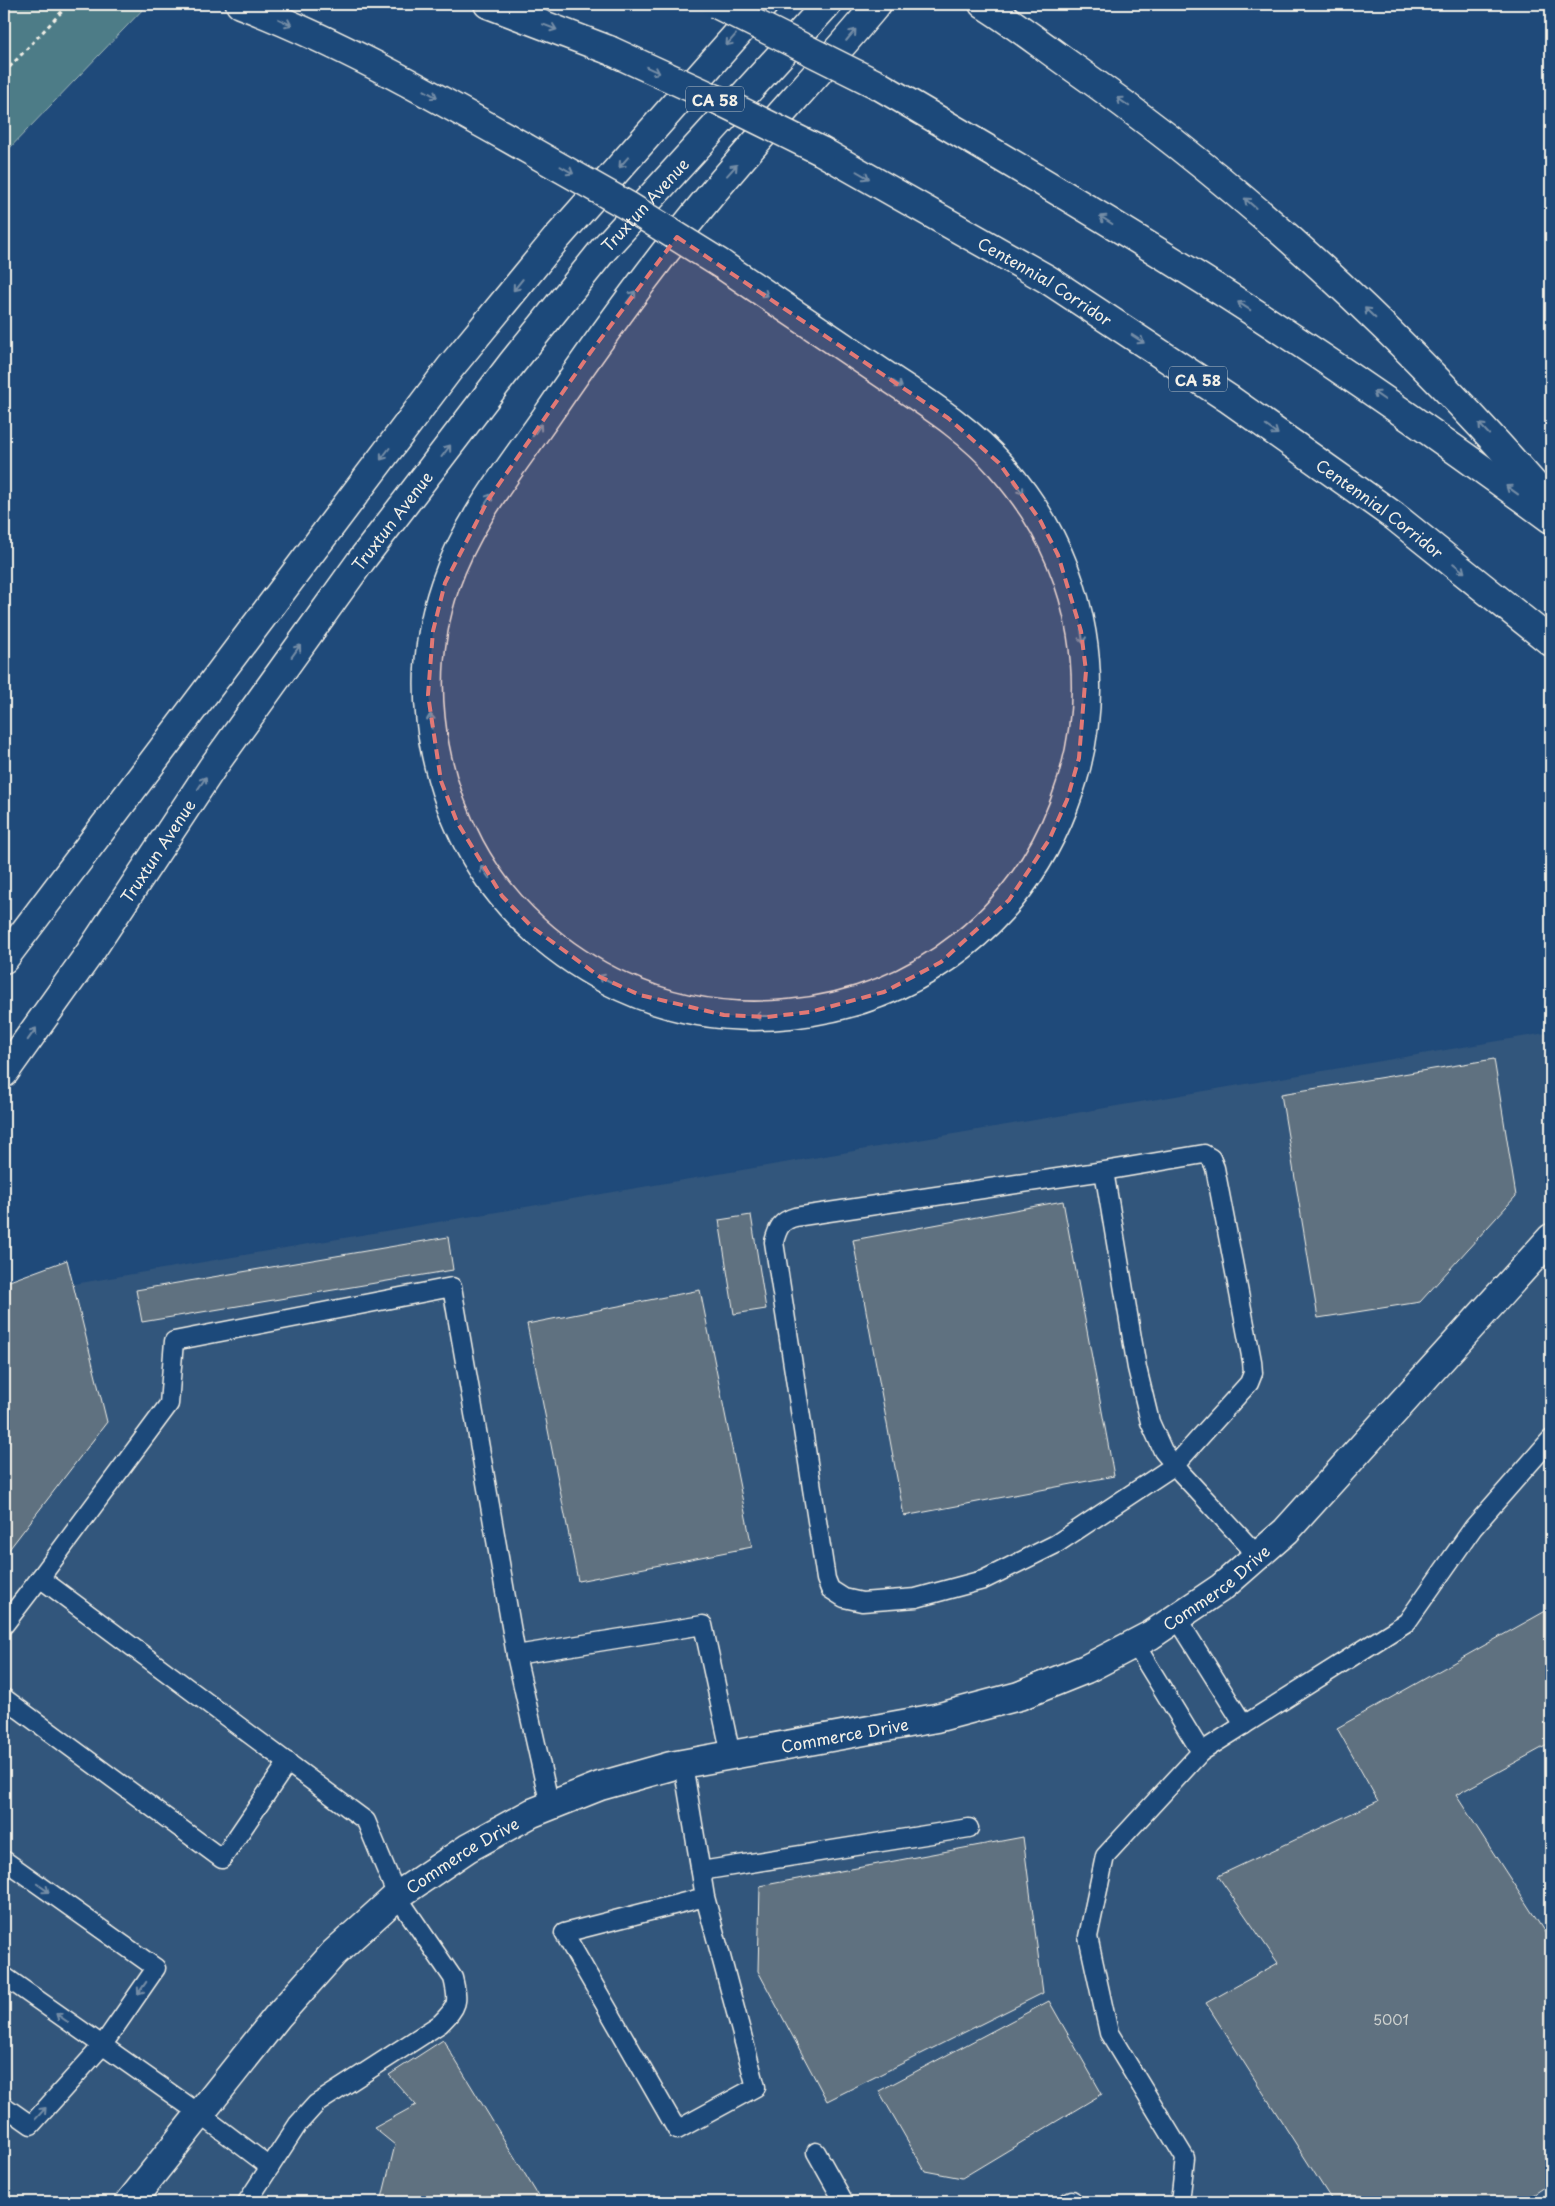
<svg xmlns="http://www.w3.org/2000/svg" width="1555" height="2206" font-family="'Playpen Sans',sans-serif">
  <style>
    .built { fill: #32567c }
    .green { fill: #4d7c87; stroke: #a0b6b8 }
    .building { fill: #5e7180; stroke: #f4f1e8 }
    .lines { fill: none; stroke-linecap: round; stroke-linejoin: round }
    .service-casing { stroke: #f4f1e8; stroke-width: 21 }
    .minor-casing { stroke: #f4f1e8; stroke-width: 31 }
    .secondary-casing { stroke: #f4f1e8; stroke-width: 31 }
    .motorway-casing { stroke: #f4f1e8; stroke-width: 31 }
    .path { stroke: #f4f1e8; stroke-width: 3; stroke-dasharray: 4 4; stroke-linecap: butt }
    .service { stroke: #1f4a7a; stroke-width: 18 }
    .minor { stroke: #1f4a7a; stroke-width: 28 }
    .secondary { stroke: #1f4a7a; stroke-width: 28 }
    .motorway { stroke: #1f4a7a; stroke-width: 28 }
    .motorway-bridge-casing { stroke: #f4f1e8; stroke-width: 31; stroke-linecap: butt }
    .motorway-bridge { stroke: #1f4a7a; stroke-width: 28 }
    .oneway { stroke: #748da6 }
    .marked { fill: #e27875; fill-opacity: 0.2; stroke: #e27875; stroke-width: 4; stroke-dasharray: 10 6; stroke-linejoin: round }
    .labels { text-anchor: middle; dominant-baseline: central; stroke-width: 4.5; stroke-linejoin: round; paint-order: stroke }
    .number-label { font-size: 14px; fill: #ced1ce }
    .shield { fill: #1f4a7a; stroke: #b4bfc7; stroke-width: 1 }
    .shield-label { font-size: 15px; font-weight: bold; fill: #f4f1e8 }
    .street-label { font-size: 16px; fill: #f4f1e8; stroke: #1f4a7a }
  </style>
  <rect width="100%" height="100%" fill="#1f4a7a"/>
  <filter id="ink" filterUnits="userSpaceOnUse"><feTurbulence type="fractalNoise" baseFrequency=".02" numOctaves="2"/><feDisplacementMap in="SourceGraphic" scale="10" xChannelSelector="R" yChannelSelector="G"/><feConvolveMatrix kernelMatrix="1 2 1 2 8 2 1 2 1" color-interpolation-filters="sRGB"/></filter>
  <g filter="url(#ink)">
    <path class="built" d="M1551,1032v1170h-1547v-906z"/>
    <path class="green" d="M4,4h144l-144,150z"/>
    <g class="building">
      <path d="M1494,1059l22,137 -96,106 -102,16 -37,-224z"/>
      <path d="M1063,1201l51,275 -210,40 -51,-276z"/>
      <path d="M751,1215l15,94 -32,5 -15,-94z"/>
      <path d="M448,1237l5,33 -311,52 -6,-32z"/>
      <path d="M67,1260l40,162 -103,134v-273z"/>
      <path d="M700,1290l52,257 -174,34 -51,-257z"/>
      <path d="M1551,1608v135l-95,52 95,147v240l-30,20h-188l-127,-199 72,-40 -60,-87 160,-75 -41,-73z"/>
      <path d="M1023,1837l20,156 -216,108 -69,-130 2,-85z"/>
      <path d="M1049,2001l53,93 -140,84 -37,-7 -46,-80z"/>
      <path d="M443,2040l99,162h-161l14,-57 -21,-17 42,-23 -27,-30z"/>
    </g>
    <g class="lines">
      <g class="service-casing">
        <g id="service">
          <path d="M1104,1171l100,-17 7,4 4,10 37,193 1,12 -4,10 -74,82 -119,79 -73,36 -67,18 -54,4 -18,-4 -14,-9 -4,-10 -52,-337c4,-15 7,-21 21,-25l309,-46 33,197 13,54 13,29 19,23 76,82"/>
          <path d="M40,1578l129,-174 5,-63 278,-54 64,368"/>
          <path d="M1177,1618l67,107"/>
          <path d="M4,1625l36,-47 326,243 31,75 56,82c6,25 5,28 -13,46l-124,80 -18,20 -51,78"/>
          <path d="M1135,1644l66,108 -96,104 -17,81 21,96 76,125 -5,44"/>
          <path d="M4,1698l218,161 66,-97"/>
          <path d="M1201,1752l206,-130 66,-94 78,-89"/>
          <path d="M683,1764l22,133 -141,36 113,197 79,-43 -51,-190"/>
          <path d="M550,1806l-34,-151 187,-30 28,130"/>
          <path d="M4,1860l152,108 -54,78 -71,79 -27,-19"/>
          <path d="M701,1871l268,-43"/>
          <path d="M4,1976l196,138 70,53"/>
          <path d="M816,2152l28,50"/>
          <path d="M1068,2202l4,-2"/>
        </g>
      </g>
      <g class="minor-casing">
        <g id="minor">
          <path id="s1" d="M130,2202l147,-185 57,-64 63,-57 71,-48 64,-35 68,-27 71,-20 265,-48 83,-22 67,-27 65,-34 71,-48 64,-56 265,-293"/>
        </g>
      </g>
      <g class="secondary-casing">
        <g id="secondary">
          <path d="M4,959l446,-591 106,-129 208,-235"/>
          <path id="s2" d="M4,1073l85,-119 123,-186 148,-206 153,-200 90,-112 224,-246"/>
        </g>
      </g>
      <g class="motorway-casing">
        <g id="motorway">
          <path d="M240,4c99,38 192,91 284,143"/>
          <path d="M488,4l121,46"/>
          <path d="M983,4c29,18 56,39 84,59 180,126 340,275 484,441"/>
          <path d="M878,85c117,68 234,137 349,210 111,71 218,146 324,224"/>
          <path id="s3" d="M821,151l226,128 182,120 165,117 157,126"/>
          <path d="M721,264c55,37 109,74 164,111 40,27 83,53 116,91 179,202 59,521 -211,548 -58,6 -116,-3 -168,-27 -63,-29 -119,-78 -152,-140 -42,-79 -55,-175 -25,-262 21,-62 64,-115 101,-168 53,-78 109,-155 169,-227 53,-64 110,-123 162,-186"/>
        </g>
      </g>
      <path class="path" d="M4,73l65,-69"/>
      <use href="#service" class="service"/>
      <use href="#minor" class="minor"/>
      <use href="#secondary" class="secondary"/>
      <use href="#motorway" class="motorway"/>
      <g class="motorway-bridge-casing">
        <g id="motorway-bridge">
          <path d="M716,4l162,81"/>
          <path d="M609,50l105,48 107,53"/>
          <path d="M524,147l104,59 93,58"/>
        </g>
      </g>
      <use href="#motorway-bridge" class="motorway-bridge"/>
    </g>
    <defs><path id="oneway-shaft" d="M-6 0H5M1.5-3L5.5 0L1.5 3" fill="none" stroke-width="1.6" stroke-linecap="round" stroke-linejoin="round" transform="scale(1.25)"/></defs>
    <g class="oneway">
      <use href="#oneway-shaft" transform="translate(285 22) rotate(25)"/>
      <use href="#oneway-shaft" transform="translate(550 27) rotate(21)"/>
      <use href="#oneway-shaft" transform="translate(851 35) rotate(-50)"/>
      <use href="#oneway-shaft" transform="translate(731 40) rotate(131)"/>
      <use href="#oneway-shaft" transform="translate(653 70) rotate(25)"/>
      <use href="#oneway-shaft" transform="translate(431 94) rotate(29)"/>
      <use href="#oneway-shaft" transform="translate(1123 102) rotate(-145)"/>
      <use href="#oneway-shaft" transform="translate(624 162) rotate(131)"/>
      <use href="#oneway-shaft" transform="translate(567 170) rotate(30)"/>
      <use href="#oneway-shaft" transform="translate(732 170) rotate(-48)"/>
      <use href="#oneway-shaft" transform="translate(863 175) rotate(30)"/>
      <use href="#oneway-shaft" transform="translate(1250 203) rotate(-139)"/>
      <use href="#oneway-shaft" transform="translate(1106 220) rotate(-148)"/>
      <use href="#oneway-shaft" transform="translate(518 285) rotate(129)"/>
      <use href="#oneway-shaft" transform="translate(762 292) rotate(34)"/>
      <use href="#oneway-shaft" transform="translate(631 297) rotate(-53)"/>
      <use href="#oneway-shaft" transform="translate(1244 306) rotate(-147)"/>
      <use href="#oneway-shaft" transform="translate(1370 313) rotate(-136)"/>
      <use href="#oneway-shaft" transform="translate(1138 339) rotate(33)"/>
      <use href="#oneway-shaft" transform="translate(896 383) rotate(34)"/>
      <use href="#oneway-shaft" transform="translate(1379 396) rotate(-145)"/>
      <use href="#oneway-shaft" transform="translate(1484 429) rotate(-133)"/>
      <use href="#oneway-shaft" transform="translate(537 430) rotate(-55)"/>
      <use href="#oneway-shaft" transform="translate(1272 430) rotate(35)"/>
      <use href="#oneway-shaft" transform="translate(446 451) rotate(-53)"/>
      <use href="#oneway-shaft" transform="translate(385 454) rotate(127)"/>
      <use href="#oneway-shaft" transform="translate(1019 488) rotate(53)"/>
      <use href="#oneway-shaft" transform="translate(1512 490) rotate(-144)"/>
      <use href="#oneway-shaft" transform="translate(488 500) rotate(-57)"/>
      <use href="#oneway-shaft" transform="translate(1459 568) rotate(39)"/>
      <use href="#oneway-shaft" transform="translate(1082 636) rotate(82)"/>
      <use href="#oneway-shaft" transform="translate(296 651) rotate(-54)"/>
      <use href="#oneway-shaft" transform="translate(431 721) rotate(-95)"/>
      <use href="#oneway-shaft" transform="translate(202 783) rotate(-56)"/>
      <use href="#oneway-shaft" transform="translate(485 872) rotate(-125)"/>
      <use href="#oneway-shaft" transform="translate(605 979) rotate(-154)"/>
      <use href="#oneway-shaft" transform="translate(762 1016) rotate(-180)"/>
      <use href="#oneway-shaft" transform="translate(32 1034) rotate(-55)"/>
      <use href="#oneway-shaft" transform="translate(43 1888) rotate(35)"/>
      <use href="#oneway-shaft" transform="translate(142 1988) rotate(125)"/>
      <use href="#oneway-shaft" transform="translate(62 2018) rotate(-145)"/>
      <use href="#oneway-shaft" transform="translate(41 2113) rotate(-48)"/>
    </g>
  </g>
  <path class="marked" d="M677,237l271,181 51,45 41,57 18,35 23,76 5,40 -7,87 -12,42 -18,40 -40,60 -68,62 -57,30 -74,20 -43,5 -43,-2 -84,-20 -40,-18 -68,-50 -30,-31 -45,-74 -16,-41 -13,-86 5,-64 12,-48 43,-83 102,-147z"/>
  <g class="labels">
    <g class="number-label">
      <text x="1391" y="2019">5001</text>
    </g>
    <g class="shield">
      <rect x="686" y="86.5" width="58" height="25" rx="4"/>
      <rect x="1169" y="366.5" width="58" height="25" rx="4"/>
    </g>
    <g class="shield-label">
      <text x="715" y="99">CA 58</text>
      <text x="1198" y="379">CA 58</text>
    </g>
    <g class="street-label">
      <text stroke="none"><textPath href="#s2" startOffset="1080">Truxtun Avenue</textPath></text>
      <text stroke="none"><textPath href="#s3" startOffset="259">Centennial Corridor</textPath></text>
      <text stroke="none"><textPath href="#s3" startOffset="664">Centennial Corridor</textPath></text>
      <text stroke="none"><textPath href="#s2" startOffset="675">Truxtun Avenue</textPath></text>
      <text stroke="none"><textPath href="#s2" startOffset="270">Truxtun Avenue</textPath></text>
      <text stroke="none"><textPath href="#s1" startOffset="1294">Commerce Drive</textPath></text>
      <text stroke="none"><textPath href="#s1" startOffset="889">Commerce Drive</textPath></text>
      <text stroke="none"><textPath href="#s1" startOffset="484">Commerce Drive</textPath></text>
    </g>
  </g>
  <rect width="1555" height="2206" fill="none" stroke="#1f4a7a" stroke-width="20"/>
  <rect x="10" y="10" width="1535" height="2186" fill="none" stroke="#f4f1e8" stroke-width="2" filter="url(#ink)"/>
</svg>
